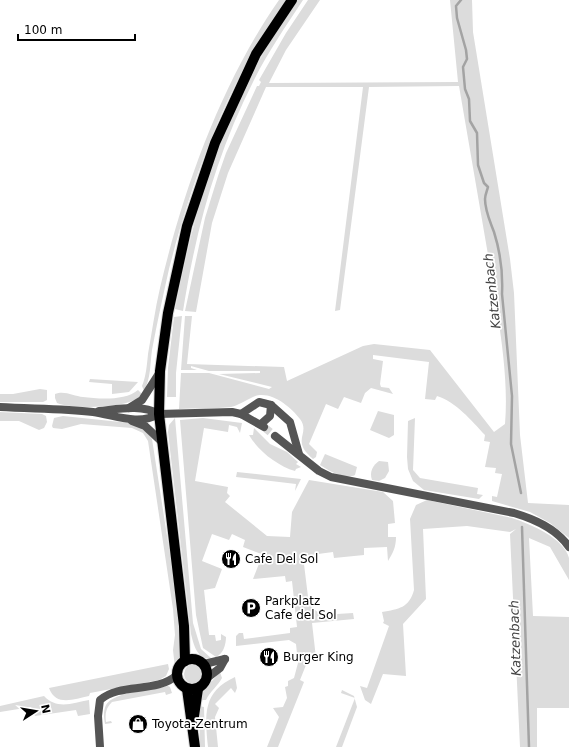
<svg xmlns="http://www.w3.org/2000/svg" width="569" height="747" font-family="'DejaVu Sans',sans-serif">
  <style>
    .green { fill: #dcdcdc }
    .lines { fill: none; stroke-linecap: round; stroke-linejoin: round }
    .stream { stroke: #a3a3a3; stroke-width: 2.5 }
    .minor-tunnel { stroke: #d9d9d9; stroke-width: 8; stroke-dasharray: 8 4; stroke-linecap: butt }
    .major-casing { stroke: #dbdbdb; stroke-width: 12 }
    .minor { stroke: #555; stroke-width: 8 }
    .major { stroke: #000; stroke-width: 10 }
    .labels { text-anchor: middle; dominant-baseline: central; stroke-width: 3.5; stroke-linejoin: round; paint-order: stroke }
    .poi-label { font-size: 12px; fill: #000; stroke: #fff; text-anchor: start }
    .water-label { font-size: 13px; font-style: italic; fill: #444; stroke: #fff }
  </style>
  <rect width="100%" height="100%" fill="#fff"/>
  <g class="green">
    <path d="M279,0h7c-57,79 -93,175 -117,269 -6,27 -12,54 -17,81 -2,14 -1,28 -8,41l-2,-5c4,-9 5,-22 6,-32 4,-22 7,-45 12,-66 23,-98 61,-205 119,-288z"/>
    <path d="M296,0h7c-17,26 -35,52 -49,80 -38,75 -58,149 -71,231l-8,-2c9,-45 19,-89 33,-133 19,-63 53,-121 88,-176z"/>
    <path d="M308,0h12l-34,50 -17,33 189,-1 -8,-82h22l1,32 37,227 4,34 6,142 8,68 41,2v33l-19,-15 -20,-11 -38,-11v-5l5,1 5,-23 -7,-1 1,-5 -11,-1 5,-25 -6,-1 1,-6c-14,-15 -29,-33 -48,-39l-2,4 -10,-1 4,-37 -56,-7v4l10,2 -3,23 1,3 8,1 4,6 -22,-6 -6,5 -4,10 -17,-6 -6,12 -12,-5 -17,40 8,8 -1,5 -3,2c-23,-19 -2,-25 -13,-40 -10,-13 -32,-31 -49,-21 -7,3 -12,7 -20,9 -16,2 -35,1 -52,2l2,-36h28l60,16 3,-2 -53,-13 41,-1v-2h-51l-18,-5v2l6,2h-16l4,-54h7l-5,48 97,3 3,14 76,-35 11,-2 56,6 64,82 11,-8c3,-36 -2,-73 -7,-108l3,-2 -7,-4 3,-3 -38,-221 -90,1 -29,223 -5,1 28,-224h-97l-38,86 -16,50 -16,89 -11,-1 20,-93 13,-42 8,-23 31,-67h2l2,-4 -2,-2 27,-47z"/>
    <path d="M182,316l-6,57v24h-9l1,-29 6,-51z"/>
    <path d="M90,379l48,3 -9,10 -17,2v-10l-23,-2z"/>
    <path d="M40,389l7,1v10l-4,2h-43v-8h13z"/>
    <path d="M138,390l4,4c-3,3 -6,6 -10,7 -15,7 -60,8 -75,2l-2,-5v-4c9,-4 19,2 28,3 16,2 42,4 55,-7z"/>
    <path d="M378,411l16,4v20l-5,3 -19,-8z"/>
    <path d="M0,412l42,2 4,2 1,6 -3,6 -5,2 -20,-9h-19z"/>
    <path d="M63,416l67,7c9,3 17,8 22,16l20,129 9,80 -1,11 -5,9 -2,-18 2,-15 -2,-26 -25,-168 -5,-8 -11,-5 -51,-4 -19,5 -9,-1 -1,-2 2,-8z"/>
    <path d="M175,418l18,205 8,26 11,10c-15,0 -18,-13 -21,-25l-23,-202 1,-7z"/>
    <path d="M203,418l39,5 -2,10 -3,-6 -8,-2 -1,7 -24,-4 -9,53 33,6 -1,6 3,3 -5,6 42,34 23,1 2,-25 17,-32 74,12 10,9 2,22 -7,1v13h8c0,10 -3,16 -8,24l-1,-14 -23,1v7l-30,3 -1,-6 -30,4 6,49 12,10 32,-2 1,6 -42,4 4,35 -8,2 -8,20 4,2 -26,65h-11l12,-30 -6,-9 10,-1 4,-9 -2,-11 3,-1v-5l6,-3 4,-15 -2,-19 -7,-4 -53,6v-10l3,-3h4l1,6 46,-6v-5l7,-1 -5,-46 -6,1 -1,-6 -32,3 7,-18 4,2 3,-7 -24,-9 2,-7 -13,-6 -3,6 -17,-6 -10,27 20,8 -7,19 -11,2 5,45h6l1,6 5,-1v-6l5,3c0,8 -3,17 -10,20l-13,-9 -7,-33 -16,-195z"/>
    <path d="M415,418l-2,52 7,8 58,10 -1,6 6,1 -4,4 -55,-9 -11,-9 -5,-12 -1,-12 1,-36z"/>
    <path d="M254,428l16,16 17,8 11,10 -2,2 5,3 -5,2 -1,2c-17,-5 -37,-20 -46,-36h4z"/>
    <path d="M325,454l32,13 -2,8c-10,5 -26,-4 -35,-10z"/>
    <path d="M379,461l9,1 1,9 -4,7 -6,3 -7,-1c-3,-8 1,-15 7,-19z"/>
    <path d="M237,472l64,7 -6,12 1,-7 -60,-7z"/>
    <path d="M427,500l85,18c18,6 52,20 57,40 0,7 0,16 0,22l-19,-33 -21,-9 4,78 36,1v91h-32v39h-17l-10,-213 6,-5 -6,3 -43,-6 -44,3 3,70 -23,25 3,52 -23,-2 -12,30 -6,-4 -5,-14 7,2 22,-62 -6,-3 1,-2 -2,-9c17,-3 27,-4 32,-22l-4,-71 6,-14z"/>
    <path d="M168,664l1,5 -3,7 -7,4 -69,13 -1,3c-15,3 -33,11 -40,-8z"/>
    <circle cx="194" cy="674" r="10"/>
    <path d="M220,672l2,6c-4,8 -12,13 -16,22h-6l4,-10z"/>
    <path d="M235,677l2,11 -2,5 -4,-5 -16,16 4,4 -4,9 3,30h-10c-3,-32 -6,-55 27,-70z"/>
    <path d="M168,686l2,1 2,6 -6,2 -1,-3 -53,10c-6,6 -7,11 -6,20l5,-1 1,2 -7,1c-1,-6 -2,-13 1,-19 7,-13 47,-16 62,-19z"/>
    <path d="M342,690l12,6 3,11 -15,40h-6l19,-49 -14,-5z"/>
    <path d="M44,696c13,14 29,7 45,4l1,14 -12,2 -2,-6 -41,6 -4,-9 -31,5v-6z"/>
    <path d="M199,706l5,1 1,40h-5z"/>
  </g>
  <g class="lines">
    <g class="stream">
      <path d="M461,0l-5,6 1,12 9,32 1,9 -4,8 2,22 4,10 1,22 7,12 1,32 6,18 4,4c-1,4 -3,8 -3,12 0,12 5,22 9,33 6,19 9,41 8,62l10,102 -1,48 10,49"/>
      <path d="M522,527l7,220"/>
    </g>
    <path class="minor-tunnel" d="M264,427l11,9"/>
    <g class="major-casing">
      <g id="major">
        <circle cx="192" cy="674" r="15"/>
        <path d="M185,661l-1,-35 -25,-212 1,-43 8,-58 19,-87 28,-83 41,-89 36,-54"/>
        <path d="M187,689l8,58"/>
        <path d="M194,716l4,-27"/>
      </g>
    </g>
    <g class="minor">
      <path d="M0,407c31,2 62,1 93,5 22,3 45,14 66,2l73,-2 9,2 23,13"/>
      <path d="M129,408l13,-8 18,-28"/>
      <path d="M99,411c20,-2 42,-7 60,3"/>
      <path d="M241,414l18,-12 12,3 19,17 9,32"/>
      <path d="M132,421l13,5 16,15"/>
      <path d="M261,424l9,-8 1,-11"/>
      <path d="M275,436l44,35 12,6 183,36c20,6 42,15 55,34"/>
      <path d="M204,664l21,-5"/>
      <path d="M207,678l13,-10 5,-9"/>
      <path d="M100,747l-2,-31 2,-16c21,-18 56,-6 77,-25"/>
    </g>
    <use href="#major" class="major"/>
  </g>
  <defs>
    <g id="restaurant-disc" transform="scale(1)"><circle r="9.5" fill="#000" stroke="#fff"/><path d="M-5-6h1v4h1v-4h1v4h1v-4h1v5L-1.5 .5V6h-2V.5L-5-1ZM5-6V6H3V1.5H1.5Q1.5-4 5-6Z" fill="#fff"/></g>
    <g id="parking-disc" transform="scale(1)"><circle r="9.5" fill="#000" stroke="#fff"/><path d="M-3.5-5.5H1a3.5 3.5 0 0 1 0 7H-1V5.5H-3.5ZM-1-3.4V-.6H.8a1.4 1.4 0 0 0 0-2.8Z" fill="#fff"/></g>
    <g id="shop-disc" transform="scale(1)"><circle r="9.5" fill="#000" stroke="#fff"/><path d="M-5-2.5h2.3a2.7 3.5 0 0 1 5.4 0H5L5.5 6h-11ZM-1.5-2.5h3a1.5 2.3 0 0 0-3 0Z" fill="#fff"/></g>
  </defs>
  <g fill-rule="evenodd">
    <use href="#restaurant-disc" x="231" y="559"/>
    <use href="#parking-disc" x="251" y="608"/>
    <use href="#restaurant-disc" x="269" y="657"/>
    <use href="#shop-disc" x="138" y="724"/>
  </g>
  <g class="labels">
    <g class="poi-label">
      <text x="245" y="559">Cafe Del Sol</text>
      <text x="265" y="601">Parkplatz<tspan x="265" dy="14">Cafe del Sol</tspan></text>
      <text x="283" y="657">Burger King</text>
      <text x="152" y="724">Toyota-Zentrum</text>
    </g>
    <g class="water-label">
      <text transform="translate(492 291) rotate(-96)">Katzenbach</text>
      <text transform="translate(515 638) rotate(-92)">Katzenbach</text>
    </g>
  </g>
  <g transform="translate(36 711) rotate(78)" stroke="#ffffff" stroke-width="3" paint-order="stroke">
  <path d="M0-3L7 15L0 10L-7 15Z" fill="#000000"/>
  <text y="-6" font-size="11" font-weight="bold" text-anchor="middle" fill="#000000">N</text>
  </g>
  <path d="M18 34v6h117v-6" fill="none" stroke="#000000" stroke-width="2"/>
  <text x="24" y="34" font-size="12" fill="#000000" stroke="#ffffff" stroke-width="3" paint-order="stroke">100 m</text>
</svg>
